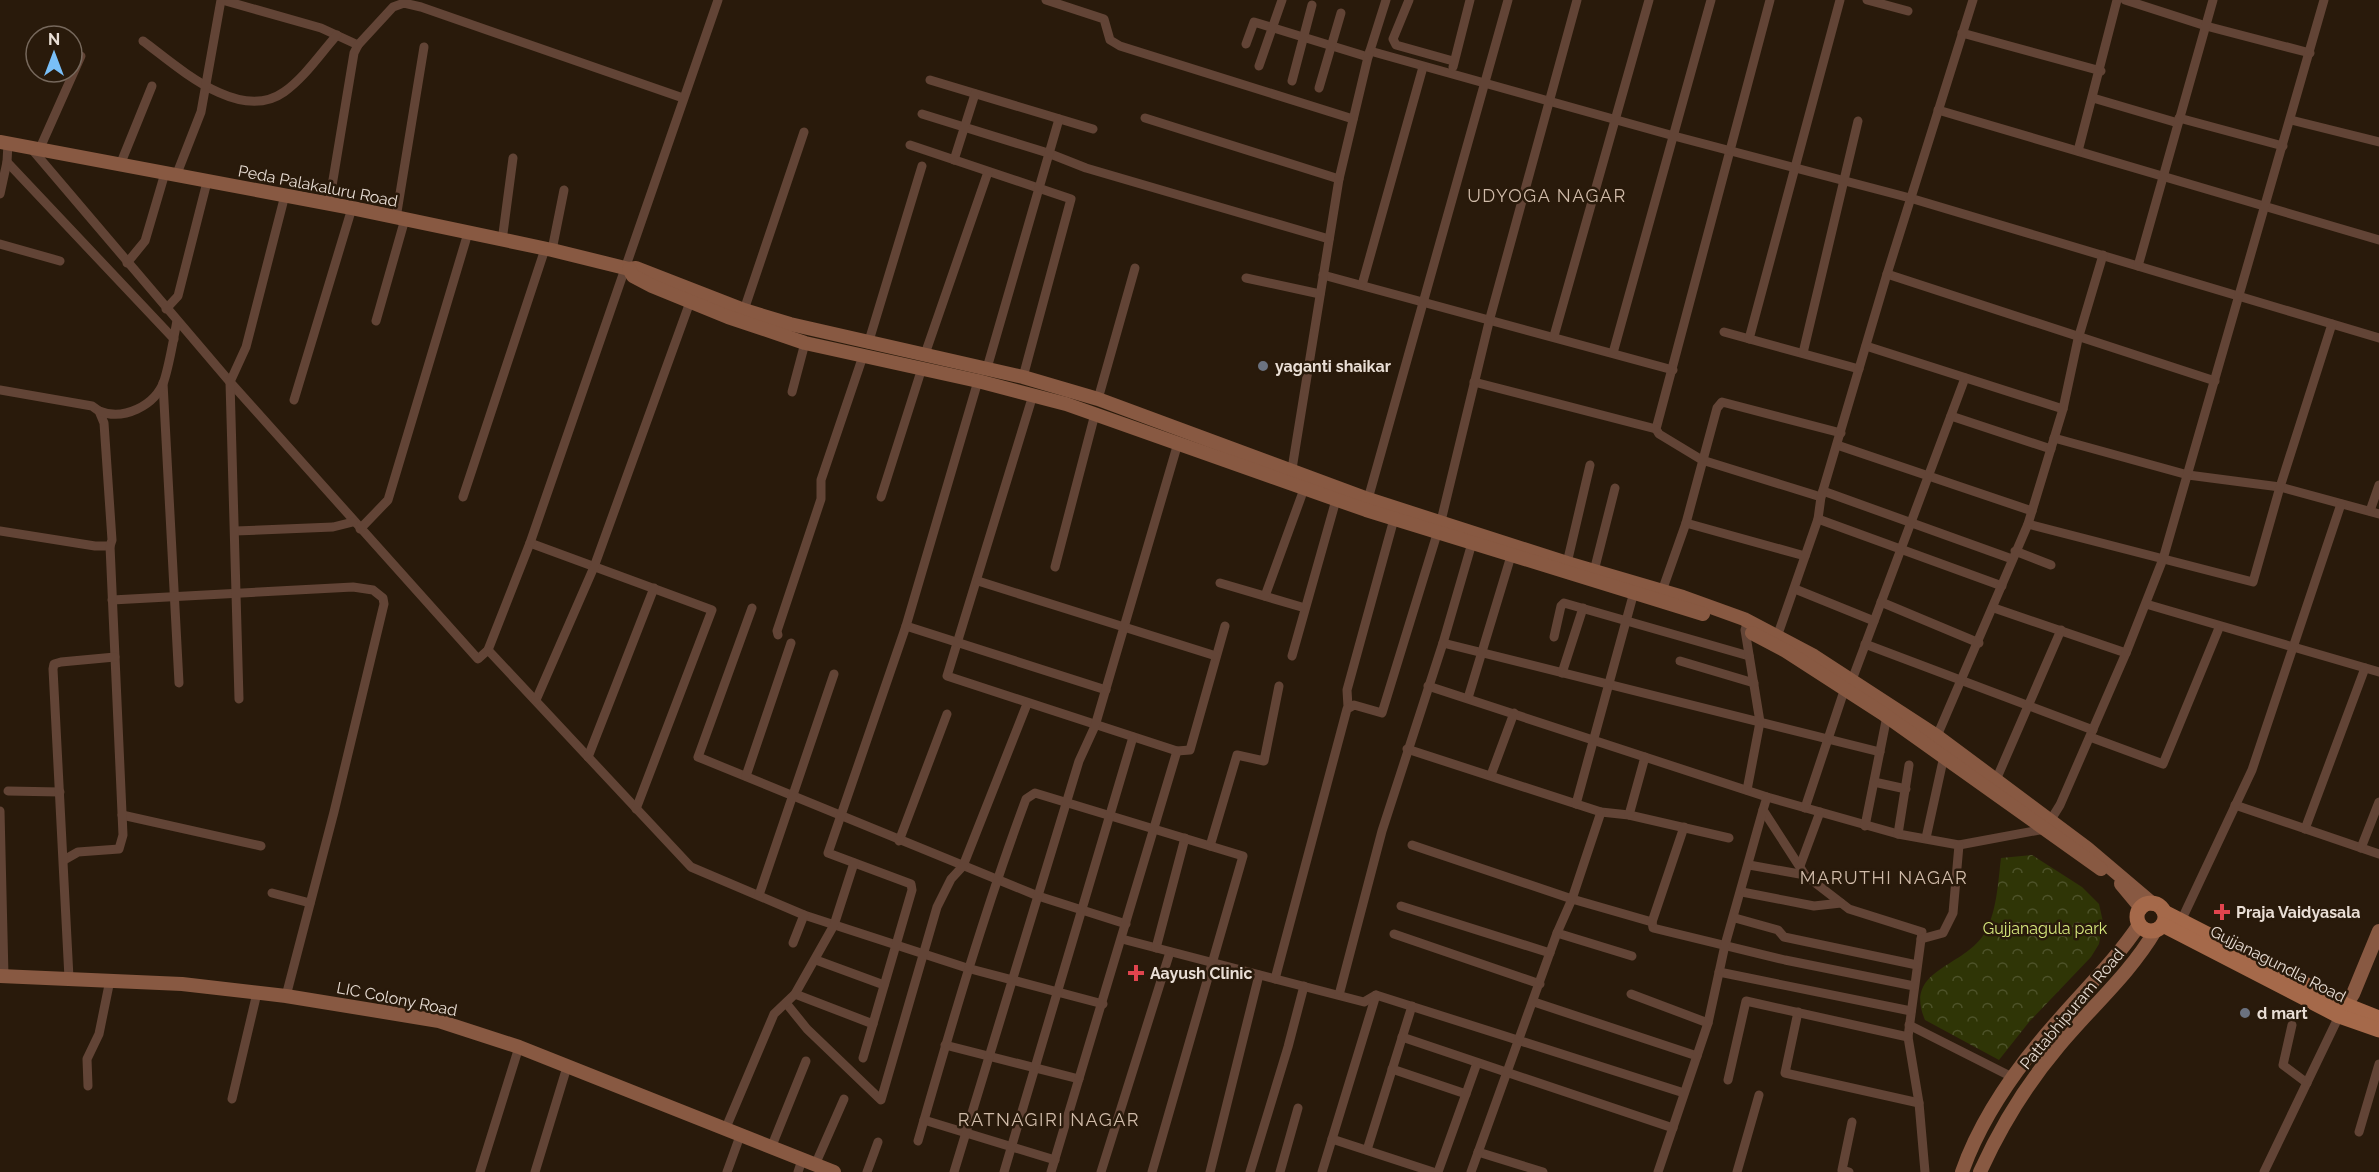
<svg xmlns="http://www.w3.org/2000/svg" width="2379" height="1172" font-family="Raleway,sans-serif">
  <style>
    .park { fill: url(#park-crowns) }
    .lines { fill: none; stroke-linecap: round; stroke-linejoin: round }
    .street { stroke: #624436; stroke-width: 9 }
    .secondary { stroke: #885942; stroke-width: 14 }
    .primary { stroke: #a5694a; stroke-width: 15 }
    .worship-dot { fill: #6b7280; stroke: #291a0b; stroke-width: 2 }
    .health-dot { fill: #e0444e; stroke: #291a0b; stroke-width: 2 }
    .labels { text-anchor: middle; dominant-baseline: central; stroke-width: 5; stroke-linejoin: round; paint-order: stroke }
    .street-label { font-size: 16px; fill: #e9ded5; stroke: #291a0b }
    .poi-label { font-size: 16px; font-weight: bold; fill: #e9ded5; stroke: #291a0b; text-anchor: start }
    .park-label { font-size: 16px; fill: #d8ea7e; stroke: #291a0b }
    .neighbourhood-label { font-size: 18px; letter-spacing: 1.5px; fill: #d1bcaa; stroke: #291a0b }
  </style>
  <defs>
    <pattern id="park-crowns" width="20" height="18" patternUnits="userSpaceOnUse" patternTransform="scale(1.5)"><rect width="20" height="18" fill="#2f3506"/><path d="M2 6a3 3 0 1 1 6 0M12 15a3 3 0 1 1 6 0" fill="none" stroke="#4d5229"/></pattern>
  </defs>
  <rect width="100%" height="100%" fill="#291a0b"/>
  <path class="park" d="M2032,855l50,32 17,17 4,18 -4,22 -8,13 -62,65 -30,38 -74,-40c-22,-51 38,-52 59,-86 13,-21 14,-52 17,-76z"/>
  <g class="lines">
    <g class="street">
      <path d="M222,0l99,28 37,17"/>
      <path d="M1046,0l58,19 6,21 10,6 233,73"/>
      <path d="M1409,0l-16,39 3,6 57,16"/>
      <path d="M1770,0l-114,429 3,5 43,26 119,37"/>
      <path d="M1867,0l41,11"/>
      <path d="M2125,0l81,26 104,27"/>
      <path d="M1962,33l139,38"/>
      <path d="M143,41c34,25 96,83 141,51 21,-15 36,-38 53,-57"/>
      <path d="M1246,44l8,-22 114,35"/>
      <path d="M1370,51l304,85 236,62 469,140"/>
      <path d="M1259,66l23,-66"/>
      <path d="M1453,67l17,-67"/>
      <path d="M930,80l163,49"/>
      <path d="M1292,81l20,-76"/>
      <path d="M1319,88l22,-75"/>
      <path d="M2093,98l85,25"/>
      <path d="M1938,110l441,130"/>
      <path d="M922,114l126,39 38,15 243,71"/>
      <path d="M1145,118l194,61"/>
      <path d="M2179,118l104,28"/>
      <path d="M2291,120l88,22"/>
      <path d="M910,145l161,54 -48,178"/>
      <path d="M30,147l200,235 248,277 10,-9 203,217 113,48 163,53 136,36"/>
      <path d="M40,148l41,-92"/>
      <path d="M2078,151l39,-151"/>
      <path d="M954,160l21,-66"/>
      <path d="M7,162l167,177"/>
      <path d="M120,165l32,-79"/>
      <path d="M176,176l25,-64 20,-112"/>
      <path d="M0,194l7,-32 1,-19"/>
      <path d="M329,204l25,-151 4,-8 35,-38 11,-4 17,4 262,91"/>
      <path d="M396,218l28,-171"/>
      <path d="M502,241l11,-83"/>
      <path d="M0,244l60,17"/>
      <path d="M552,250l12,-60"/>
      <path d="M127,263l18,-22 20,-68"/>
      <path d="M2138,266l75,-266"/>
      <path d="M1887,274l328,107"/>
      <path d="M1323,275l350,95"/>
      <path d="M1246,278l74,16"/>
      <path d="M1362,285l61,-218"/>
      <path d="M166,309l12,-13 29,-114"/>
      <path d="M744,310l60,-178"/>
      <path d="M376,321l29,-102"/>
      <path d="M1724,332l135,37"/>
      <path d="M1554,336l95,-336"/>
      <path d="M1749,339l91,-339"/>
      <path d="M868,344l54,-178"/>
      <path d="M1866,346l197,63"/>
      <path d="M1613,353l98,-353"/>
      <path d="M1803,353l55,-232"/>
      <path d="M925,354l63,-182"/>
      <path d="M987,368l72,-249"/>
      <path d="M1474,382l182,47"/>
      <path d="M163,383l16,300"/>
      <path d="M0,390l92,16 7,5 5,12 8,117 -2,6h-15l-95,-15"/>
      <path d="M792,392l13,-49"/>
      <path d="M1033,395l-86,281 230,75 13,-1 35,-124"/>
      <path d="M1098,399l37,-131"/>
      <path d="M294,400l58,-192"/>
      <path d="M99,411c24,10 56,-5 65,-30 6,-19 9,-40 13,-60"/>
      <path d="M1951,416l100,33"/>
      <path d="M2054,438l134,37 92,12 99,27"/>
      <path d="M1837,445l195,66"/>
      <path d="M1291,475l48,-296 29,-122 18,-57"/>
      <path d="M1823,491l189,68"/>
      <path d="M463,497l82,-248"/>
      <path d="M881,497l41,-129"/>
      <path d="M1368,499l140,-499"/>
      <path d="M2370,511l9,-26"/>
      <path d="M1818,519l184,67"/>
      <path d="M2028,524l225,58 27,-95 52,-163"/>
      <path d="M360,529l28,-29 80,-267"/>
      <path d="M235,531l98,-4 20,-5"/>
      <path d="M530,543l182,67 -76,199"/>
      <path d="M2015,551l36,14"/>
      <path d="M1805,556l-119,-33 31,-115 5,-6 119,31"/>
      <path d="M1567,563l23,-98"/>
      <path d="M1055,567l40,-153"/>
      <path d="M1594,571l21,-83"/>
      <path d="M978,581l238,75"/>
      <path d="M1220,583l85,25"/>
      <path d="M1795,589l79,32"/>
      <path d="M1662,591l24,-68"/>
      <path d="M1265,596l39,-107"/>
      <path d="M112,600l241,-13 20,3 10,8 1,6 -50,208 -48,184"/>
      <path d="M1881,602l98,41"/>
      <path d="M2146,604l233,68"/>
      <path d="M752,608l-54,149 340,139 88,28"/>
      <path d="M1994,608l132,45"/>
      <path d="M906,626l200,64"/>
      <path d="M1778,634l40,-115 3,-22 66,-223 86,-274"/>
      <path d="M778,635l-1,-4 44,-132v-19l42,-124"/>
      <path d="M1554,637l7,-31 3,-3 185,53"/>
      <path d="M1443,643l437,109"/>
      <path d="M1865,644l228,86"/>
      <path d="M488,650l42,-107 188,-543"/>
      <path d="M1292,656l44,-156"/>
      <path d="M1680,661l74,22"/>
      <path d="M1562,673l21,-65"/>
      <path d="M1852,680l113,-302"/>
      <path d="M1428,686l339,111 131,37 61,11 86,-16 15,-24 66,-152 37,-94 161,-559"/>
      <path d="M1468,698l43,-142"/>
      <path d="M239,699l-9,-317 16,-35 39,-152"/>
      <path d="M536,700l58,-133 96,-265"/>
      <path d="M1348,707l-1,-17 47,-171"/>
      <path d="M1937,736l91,-212 35,-115 15,-70 25,-84"/>
      <path d="M2090,737l73,27 56,-136"/>
      <path d="M1407,749l194,63 28,3 100,23"/>
      <path d="M588,757l66,-169"/>
      <path d="M1491,775l23,-62"/>
      <path d="M746,776l45,-133"/>
      <path d="M1996,780l65,-150"/>
      <path d="M1874,782l32,7"/>
      <path d="M1747,790l13,-68 -15,-92 3,-9"/>
      <path d="M8,791l52,1"/>
      <path d="M1767,797l-4,13 42,65 44,34 73,23 -14,105 11,66 6,69"/>
      <path d="M1576,804l58,-212"/>
      <path d="M2235,805l144,49"/>
      <path d="M1805,808l40,-120"/>
      <path d="M0,811l4,165"/>
      <path d="M122,815l139,31"/>
      <path d="M1629,815l16,-58"/>
      <path d="M1865,826l22,-110"/>
      <path d="M2305,829l60,-161"/>
      <path d="M1898,834l11,-69"/>
      <path d="M1926,838l18,-82"/>
      <path d="M899,841l48,-127"/>
      <path d="M1412,845l160,54 80,23 1,6 132,32 129,26"/>
      <path d="M1210,846l27,-91 27,6 15,-75"/>
      <path d="M2361,848l18,-46"/>
      <path d="M64,860l14,-8 41,-3 4,-14 -13,-289"/>
      <path d="M1749,865l56,10"/>
      <path d="M1800,866l20,-54"/>
      <path d="M1742,892l72,14 27,-3"/>
      <path d="M272,893l38,10"/>
      <path d="M759,895l75,-221"/>
      <path d="M1401,906l149,47"/>
      <path d="M1735,918l43,12 6,7 133,28"/>
      <path d="M2181,921l71,-151 89,-266"/>
      <path d="M1652,922l32,-95"/>
      <path d="M1557,933l75,23"/>
      <path d="M1394,934l146,50"/>
      <path d="M1122,939l242,63 12,-7 308,98"/>
      <path d="M1921,939l22,-6 10,-20 6,-68"/>
      <path d="M793,943l11,-28"/>
      <path d="M1156,948l29,-110"/>
      <path d="M816,960l68,25"/>
      <path d="M1719,972l192,39"/>
      <path d="M69,978l-16,-309 1,-5 7,-2 54,-5"/>
      <path d="M1275,979l72,-270 7,-4 28,8 59,-192 49,-203 87,-318"/>
      <path d="M795,994l78,30"/>
      <path d="M1631,994l77,29"/>
      <path d="M1339,995l43,-164 61,-188 29,-100"/>
      <path d="M1534,1002l163,54"/>
      <path d="M786,1003l21,26 74,71 56,-193 14,-28 12,-13 64,-162"/>
      <path d="M1798,1012l-13,61 134,30"/>
      <path d="M1909,1025l105,53"/>
      <path d="M2292,1025l-9,40 24,18"/>
      <path d="M1402,1037l271,91"/>
      <path d="M945,1045l134,34"/>
      <path d="M863,1058l49,-168 -1,-6 -83,-31 78,-227 72,-245"/>
      <path d="M1392,1069l74,25"/>
      <path d="M1728,1080l18,-79 162,36"/>
      <path d="M88,1086l-1,-27 12,-25 11,-54"/>
      <path d="M232,1099l25,-106"/>
      <path d="M924,1120l131,40"/>
      <path d="M725,1130l49,-116 21,-20 39,-69 20,-62"/>
      <path d="M2359,1132l20,-68"/>
      <path d="M1332,1139l101,33"/>
      <path d="M918,1141c33,-115 66,-229 108,-342l9,-6 208,63 -91,316"/>
      <path d="M771,1148l35,-87"/>
      <path d="M1367,1150l45,-144"/>
      <path d="M1478,1152l65,20"/>
      <path d="M815,1165l29,-66"/>
      <path d="M480,1172l39,-125"/>
      <path d="M535,1172l32,-105"/>
      <path d="M727,1172l13,-36"/>
      <path d="M798,1172l4,-12"/>
      <path d="M867,1172l11,-30"/>
      <path d="M954,1172l125,-411 16,-35 83,-283"/>
      <path d="M1004,1172l129,-435"/>
      <path d="M1051,1172l126,-421"/>
      <path d="M1101,1172l69,-220"/>
      <path d="M1210,1172l49,-197"/>
      <path d="M1250,1172l38,-125 16,-61"/>
      <path d="M1280,1172l18,-64"/>
      <path d="M1322,1172l54,-177"/>
      <path d="M1438,1172l39,-109"/>
      <path d="M1471,1172l86,-239 15,-34 29,-87"/>
      <path d="M1658,1172l50,-149 17,-78 38,-135"/>
      <path d="M1737,1172l22,-77"/>
      <path d="M1849,1172l-7,-2 10,-48"/>
      <path d="M2264,1172l75,-156"/>
    </g>
    <g class="secondary">
      <path d="M0,142l352,66 200,42 77,19 7,-1 108,42 46,14 233,53 75,22 270,100 199,64 116,34 61,22 70,37 123,80 150,112 66,56"/>
      <path d="M629,269l4,7 19,10 76,31 77,26 173,38 88,23 300,106 337,104"/>
      <path d="M1752,633l34,18 96,62 219,156"/>
      <path d="M2121,884l20,24"/>
      <path d="M0,976l182,8 104,12 153,25 80,26 315,125"/>
      <path d="M2346,1005l7,-11 26,-63"/>
      <path d="M1962,1172c19,-54 56,-106 93,-148 28,-33 60,-63 84,-99"/>
      <path d="M1980,1172c20,-44 46,-87 78,-125 32,-39 71,-72 97,-116"/>
    </g>
    <g class="primary">
      <circle cx="2151" cy="917" r="14"/>
      <path d="M2164,912l182,93 33,13"/>
      <path d="M2163,925l176,91 40,14"/>
    </g>
  </g>
  <g class="worship-dot">
    <circle cx="1263" cy="366" r="6"/>
    <circle cx="2245" cy="1013" r="6"/>
  </g>
  <g class="health-dot">
    <path d="M2219 903h6v6h6v6h-6v6h-6v-6h-6v-6h6z"/>
    <path d="M1133 964h6v6h6v6h-6v6h-6v-6h-6v-6h6z"/>
  </g>
  <g class="labels">
    <g class="street-label">
      <text transform="translate(318 186) rotate(11)">Peda Palakaluru Road</text>
      <text transform="translate(2278 964) rotate(27)">Gujjanagundla Road</text>
      <text transform="translate(397 999) rotate(11)">LIC Colony Road</text>
      <text transform="translate(2072 1009) rotate(-50)">Pattabhipuram Road</text>
    </g>
    <g class="poi-label">
      <text x="1275" y="366">yaganti shaikar</text>
      <text x="2236" y="912">Praja Vaidyasala</text>
      <text x="1150" y="973">Aayush Clinic</text>
      <text x="2257" y="1013">d mart</text>
    </g>
    <g class="park-label">
      <text x="2045" y="928">Gujjanagula park</text>
    </g>
    <g class="neighbourhood-label">
      <text x="1547" y="195">UDYOGA NAGAR</text>
      <text x="1884" y="877">MARUTHI NAGAR</text>
      <text x="1049" y="1119">RATNAGIRI NAGAR</text>
    </g>
  </g>
  <g transform="translate(54 54)"><circle r="28" fill="#291a0b" stroke="#76685c" stroke-width="1.5"/>
  <path d="M0-4.5L10 22L0 15L-10 22Z" fill="#79bff8"/>
  <text y="-9" font-size="16" font-weight="bold" text-anchor="middle" fill="#e9ded5">N</text>
  </g>
</svg>
